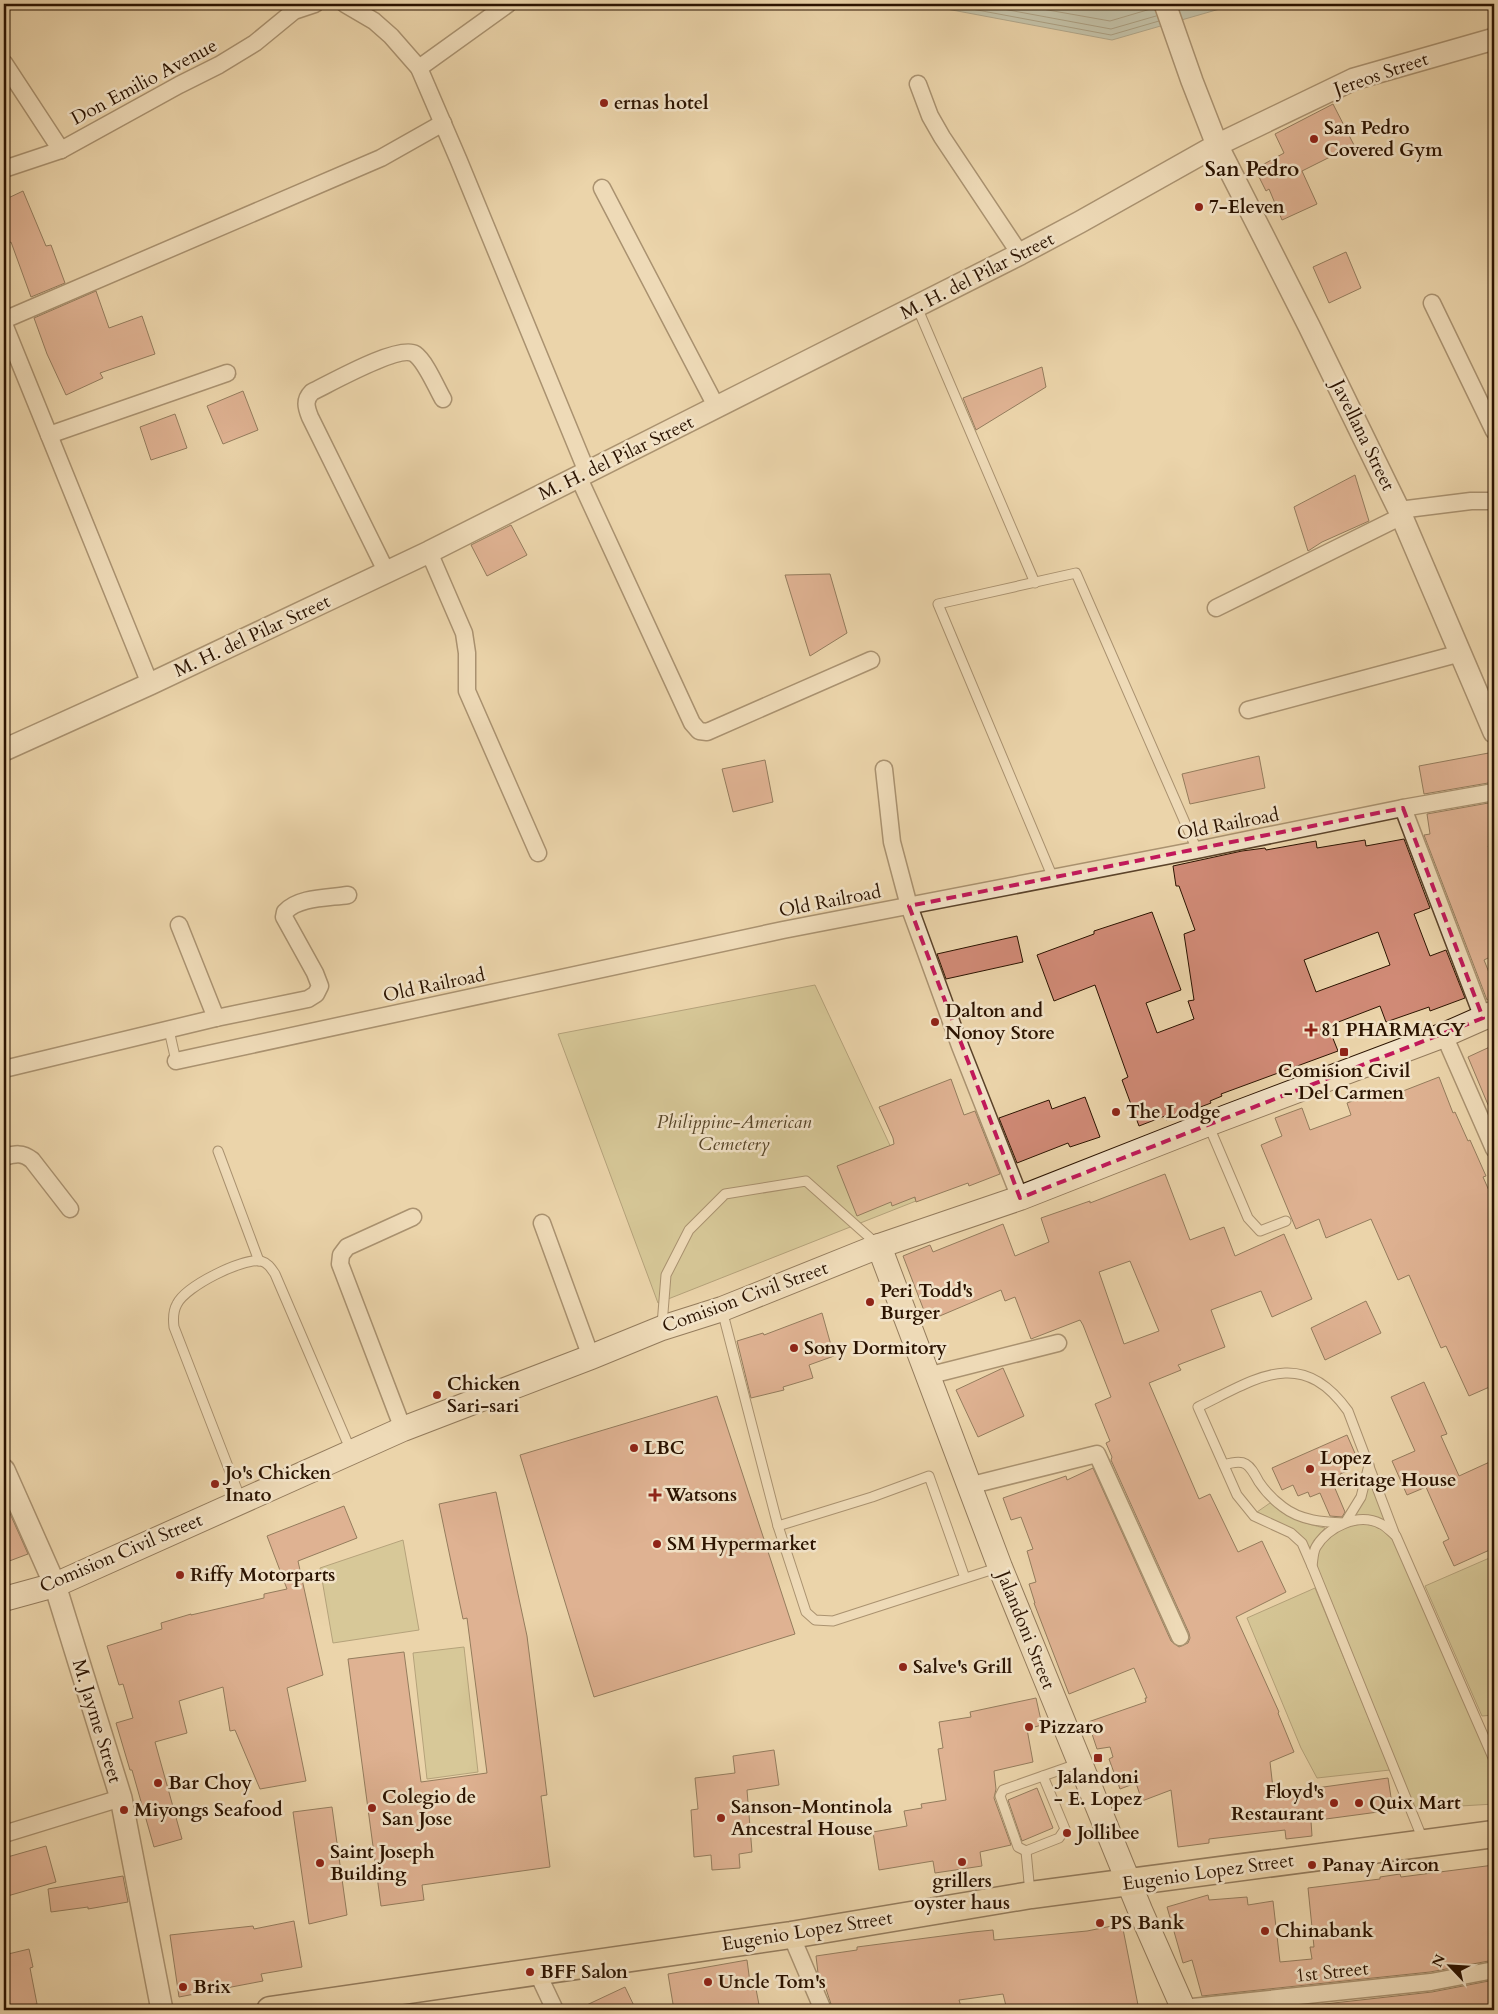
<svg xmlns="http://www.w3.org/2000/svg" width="1498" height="2014" font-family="Cardo,serif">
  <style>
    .green { fill: #bebb84; stroke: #746742 }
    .water { fill: #9bb7b1; stroke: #6e756a }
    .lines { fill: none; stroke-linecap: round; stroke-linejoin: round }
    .shore { stroke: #636558; stroke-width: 1 }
    .building { fill: #d08a76; stroke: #2b1300; fill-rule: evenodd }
    .service-casing { stroke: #5b432a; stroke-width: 11 }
    .minor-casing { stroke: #5b432a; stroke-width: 19 }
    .tertiary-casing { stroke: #5b432a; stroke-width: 24 }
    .secondary-casing { stroke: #2b1300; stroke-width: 26 }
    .primary-casing { stroke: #2b1300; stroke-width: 29 }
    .service { stroke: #f2e3c8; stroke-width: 9 }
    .minor { stroke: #f2e3c8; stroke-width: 16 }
    .tertiary { stroke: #f2e3c8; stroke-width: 21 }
    .secondary { stroke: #f2e3c8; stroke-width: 24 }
    .primary { stroke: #ebd4aa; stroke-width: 26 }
    .marked { fill: none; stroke: #c2185b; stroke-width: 4; stroke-dasharray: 10 6; stroke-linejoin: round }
    .poi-dot { fill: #8f2418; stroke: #f2e3c8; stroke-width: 2 }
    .labels { text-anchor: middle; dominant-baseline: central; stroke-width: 5; stroke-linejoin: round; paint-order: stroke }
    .street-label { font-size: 19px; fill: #2b1300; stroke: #f2e3c8 }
    .poi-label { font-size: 19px; font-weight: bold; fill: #2b1300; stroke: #f2e3c8; text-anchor: start }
    .park-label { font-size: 19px; font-style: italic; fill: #574528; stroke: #f2e3c8 }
    .quarter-label { font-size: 21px; font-weight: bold; fill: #2b1300; stroke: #f2e3c8 }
  </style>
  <rect width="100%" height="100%" fill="#ebd4aa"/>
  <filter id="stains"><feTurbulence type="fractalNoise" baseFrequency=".004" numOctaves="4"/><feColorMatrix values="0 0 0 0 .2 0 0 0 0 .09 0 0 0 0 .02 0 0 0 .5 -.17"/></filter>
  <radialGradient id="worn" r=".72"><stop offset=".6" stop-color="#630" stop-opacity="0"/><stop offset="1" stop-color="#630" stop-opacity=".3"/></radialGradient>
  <g class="green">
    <path d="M815,985l101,216 -258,102 -100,-269z"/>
    <path d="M1370,1478l19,50 -38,-9 8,-11z"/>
    <path d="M1270,1503c15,14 35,21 55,25l-11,12 -4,8 -12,-15 -41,-21z"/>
    <path d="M1366,1519l30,17 98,224v44l-84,5 -98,-243 13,-31z"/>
    <path d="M403,1540l16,90 -86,13 -13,-75z"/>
    <path d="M1494,1556v159l-12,1 -57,-130z"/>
    <path d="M1315,1588l75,182 -73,8 -16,-30 -54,-130z"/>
    <path d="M464,1647l14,125 -51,7 -14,-126z"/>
  </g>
  <path class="water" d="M920,4h317l-125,36z"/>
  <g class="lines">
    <g class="shore">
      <path d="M945,4l166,31 48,-14"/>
      <path d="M976,4l135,25 45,-13"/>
      <path d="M1014,4l96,17 44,-13"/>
    </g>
  </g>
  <g class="building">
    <path d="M1333,104l21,41 -52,26 15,33 -35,16 -13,-31 -3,2 -11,-22 29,-16 -9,-19z"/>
    <path d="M23,191l23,55 5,-1 14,38 -34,14 -20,-55 -7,3v-45z"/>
    <path d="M1346,252l15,36 -32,15 -16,-36z"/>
    <path d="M96,291l13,37 33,-12 13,38 -55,19 3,5 -37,17 -19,-41 -13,-36z"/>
    <path d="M1042,367l4,20 -70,43 -13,-32z"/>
    <path d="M243,391l15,39 -35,14 -16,-38z"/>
    <path d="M175,414l12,34 -36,12 -11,-33z"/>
    <path d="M1355,475l14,46 -47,21 -14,9 -14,-44z"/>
    <path d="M511,525l16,30 -40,21 -16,-31z"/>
    <path d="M830,574l17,59 -37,23 -25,-81z"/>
    <path d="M1494,752v30l-70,12 -5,-28z"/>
    <path d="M1259,756l6,32 -75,16 -8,-30z"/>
    <path d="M765,760l8,42 -40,10 -11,-43z"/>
    <path d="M1494,802v41l-6,3 6,13v96l-10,5 10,25v11l-7,4 -63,-165 6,-1 -3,-20z"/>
    <path d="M1404,839l26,69 -16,6 16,42 16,-6 19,48 -35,13 -1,-4 -43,15 -6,-16 -52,20 10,25 -117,43 1,2 -12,5 1,2 -45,17 -1,-4 -26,10 -17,-46 6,-3 -33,-92 -41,16 -17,-46 57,-21v-3l58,-19 29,78 -35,13 11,30 37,-14 -6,-18 6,-1 -10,-66 11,-4 -16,-44h-3l-3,-20 69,-15 23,-3 1,2 50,-9 1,7 48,-8 1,6zM1378,932l12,33 -74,27 -12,-32z"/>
    <path d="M1017,936l6,26 -77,17 -9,-25z"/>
    <path d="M1494,1045v74l-26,-62z"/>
    <path d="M1439,1077l14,36 2,-1 13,29 2,-1 16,36 -3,1 11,25v183l-25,11 -23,-50 -5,2 -32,-73 -11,5 -27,-61 -45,19 -7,-19 -23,10 -35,-84 21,-9 -7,-18 27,-10 8,22 41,-15 -4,-12 30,-11 3,8z"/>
    <path d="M951,1079l13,36 11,-4 25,63 -31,12 -1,-3 -52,19 -1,-5 -23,9 -1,-4 -34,14 -20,-50 57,-22 -1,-6 -14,-31z"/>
    <path d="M1085,1097l15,40 -30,10 -2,-4 -51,20 -18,-45 50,-18 3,9z"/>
    <path d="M1165,1174l25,66 34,-13 11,29 49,-22 28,65 -40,18 -11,-26 -50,19 14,37 -47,18 3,5 -32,13 50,116 11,-5 28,58 24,-11 24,51 -50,25 43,95 -1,1 16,39 -24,10 4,35 36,-4 -1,-4 79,-11 5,32 -82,11 1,15 -26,3 -1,-9 -76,9v4l-31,4 -7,-57 -29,11 -6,-18 -16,6 -11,-30 4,-2 -3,-10 -13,2 -9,-27 58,-20 -1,-4h2l-13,-30 -65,26 -35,-91h1l-6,-19 7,-2 -9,-31 6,-2 -12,-32 -10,3 -8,-22 63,-22 1,4 26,-12 78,173 8,6 9,-4 2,-5 -1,-5 -78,-173 1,-3 -6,-14 4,-2 -15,-37 16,-7 -28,-72 -3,-5 -49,19 -16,-42 -10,4 -4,-11 -73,31 -25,-65 27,-11 3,7 70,-28 12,32 34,-14 -8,-24 49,-17v2zM1130,1261l29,70 -35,13 -25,-72z"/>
    <path d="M1366,1301l15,32 -56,27 -14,-32z"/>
    <path d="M822,1313l12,43 -25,9 4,13 -30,9 1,3 -33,8 -14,-57 26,-8 1,2z"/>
    <path d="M1003,1368l21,48 -46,21 -22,-47z"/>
    <path d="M1424,1382l23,52 -6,2 18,40 35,-16v88l-40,18 -11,-24 6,-3 -23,-52 -19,8 -15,-34 23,-10 -24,-54z"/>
    <path d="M717,1396l78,238 -201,63 -74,-242z"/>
    <path d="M1347,1435l10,23 -13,6 3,7 -7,3 4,7 -10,5 11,26 -3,5 -12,-1 -10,-23 -10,4 -2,-5 -10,4 -5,-11 -11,5 -10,-22z"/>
    <path d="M496,1492l31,144 20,159 -6,1 9,71 -128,18 2,15 -43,6 -33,-247 56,-7 17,130 66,-9 -20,-155 -4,1 -24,-115z"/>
    <path d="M4,1500l24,54 -24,9z"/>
    <path d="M344,1506l13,32 -59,23 25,114 -36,13 19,93 -46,8 -25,-59 -5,1 -7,-44 -44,14 8,32 -32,9 27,97 -28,8 -22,-77h-2l-14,-47 17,-5 -10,-34 -4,1 -12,-39 55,-17 -1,-6 30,-9v1l73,-17v-4l23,-5 -20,-53z"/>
    <path d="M1036,1698l6,27 -15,4 6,33 -39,9 2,18 -2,9 17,47 -31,7 2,14 -47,7 -2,-12 -54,9 -6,-38 34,-6 -3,-15 18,-3 -1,-4 25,-4 -8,-51 5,-1 -4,-26 32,-5 -1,-5z"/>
    <path d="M774,1750l5,35 -32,5 5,62 -13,2 1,14 -28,2 -1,-15 -17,2 -3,-47 7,-1 -3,-31 40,-5 -2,-17z"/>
    <path d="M1037,1788l16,40 -31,13 -14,-41z"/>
    <path d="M332,1807l15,108 -38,9 -16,-112z"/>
    <path d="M46,1846l10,36 -52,15v-39z"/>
    <path d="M1494,1865v95l-64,12 -228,24 -10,-36 -9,3 -16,-56 41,-12 1,5 38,-3 1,8 25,-4 7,61 32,-3 -2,-12h4l-6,-59 72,-9v-2l20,-3 1,3z"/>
    <path d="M123,1876l5,26 -40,7v-2l-37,5 -3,-23z"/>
    <path d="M294,1921l8,46 -41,7 2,7 -84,16 -9,-62 83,-9 1,3z"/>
    <path d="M1122,1924l17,86h-132l-4,-16 -44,6 3,10h-129l-9,-27 -6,-10 -2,-17 41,-6v-3l116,-15 20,-2 1,10 93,-9z"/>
    <path d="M29,1949l4,18 -3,1 7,36 -33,6v-55z"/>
    <path d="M747,1960l4,30 5,-1 4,21h-86l-6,-36z"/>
    <path d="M1494,1980v30h-223l161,-18z"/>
    <path d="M625,1987l11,23h-60z"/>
  </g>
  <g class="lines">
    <g class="service-casing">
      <g id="service">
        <path d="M917,307l118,276"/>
        <path d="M1053,878l-115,-274 138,-31 121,277"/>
        <path d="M169,1030l7,31"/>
        <path d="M1208,1124l40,94 12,13 26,-10"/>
        <path d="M218,1151l41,110"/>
        <path d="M722,1310l56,216 28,86 9,8 18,1 167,-54"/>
        <path d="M662,1325l4,-50 23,-45 36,-36 81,-13 72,64"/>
        <path d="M1224,1465c22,-7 25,-1 35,17 6,9 16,19 24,25 18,14 41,15 62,16l16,-26 8,-32"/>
        <path d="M241,1500l-67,-173c-1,-8 -1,-16 3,-23 9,-18 65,-46 84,-43 7,2 10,7 14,13l76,177"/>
        <path d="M778,1526l94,-29 57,-21 36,102"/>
        <path d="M1312,1566l-10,-23 -11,-10 -37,-17 -17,-21 -39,-88c58,-28 103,-62 150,4l47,124"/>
        <path d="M1423,1840l-111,-274c1,-6 1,-14 4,-19 12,-20 42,-35 65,-23 5,2 10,8 15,12l98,224"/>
        <path d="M1026,1851l-8,-4 -18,-51 3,-6 77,-27"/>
        <path d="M1026,1851l33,-13 6,-9 -22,-53"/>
        <path d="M1026,1851l4,42"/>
      </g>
    </g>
    <g class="minor-casing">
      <g id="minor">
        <path d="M345,4l29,17 17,15 28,32 40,93 128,311"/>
        <path d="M4,63l57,87"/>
        <path d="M419,68l89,-64"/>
        <path d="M918,84l12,32 12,21 78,117"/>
        <path d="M4,169l57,-19 118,-65 40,-20 36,-22 39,-32 21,-7"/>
        <path d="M602,188l115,220"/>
        <path d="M1432,303l62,128"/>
        <path d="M4,320l377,-162 62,-35"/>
        <path d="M4,324l146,360"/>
        <path d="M49,435l178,-62"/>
        <path d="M578,476l114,247 7,8 8,1 164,-72"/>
        <path d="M1399,510l72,-9h23"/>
        <path d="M429,552l35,81 3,20v38l71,162"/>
        <path d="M387,573l-77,-156c-4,-10 -6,-17 2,-25 17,-8 87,-48 103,-38 11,8 21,33 28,45"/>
        <path d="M1216,608l186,-92"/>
        <path d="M1248,710l213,-57"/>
        <path d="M884,769l8,73 17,64 51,140 60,152"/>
        <path d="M1403,808l80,210"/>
        <path d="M179,925l37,93"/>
        <path d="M1444,1035l50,114"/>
        <path d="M176,1061l607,-131 414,-80 206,-42 91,-16"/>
        <path d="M4,1069l212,-51 92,-19 8,-5 4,-8 -5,-13 -31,-56 1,-5c13,-15 44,-14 63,-17"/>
        <path d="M4,1157c11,-3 18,-5 28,3l38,49"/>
        <path d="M542,1223l49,134"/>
        <path d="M927,1376l131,-33"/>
        <path d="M403,1429l-63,-165 1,-9 6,-8 66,-30"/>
        <path d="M968,1486l129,-32 83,183"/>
        <path d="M4,1834l117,-36"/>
        <path d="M791,1935l32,75"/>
        <path d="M537,1972l18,38"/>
        <path d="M1175,2010l8,-2 248,-26 63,-12"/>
      </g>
    </g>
    <g class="tertiary-casing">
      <g id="tertiary">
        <path d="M1165,4l27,77 25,64 92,181 90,184 95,222"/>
        <path d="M4,750l146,-66 279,-132 591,-298 60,-32 137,-77 137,-66 140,-40"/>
        <path d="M4,1470l51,115 66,213 41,212"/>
      </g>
    </g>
    <g class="secondary-casing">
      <g id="secondary">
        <path d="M879,1246l121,321 140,343 44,100"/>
        <path d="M4,1599l51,-14 348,-156 188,-72 71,-29 60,-19 157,-63 141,-48 188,-74 236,-89 50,-22"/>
      </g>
    </g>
    <g class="primary-casing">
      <path id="primary" d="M270,2010l521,-75 240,-40 463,-61"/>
    </g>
    <use href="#service" class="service"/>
    <use href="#minor" class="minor"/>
    <use href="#tertiary" class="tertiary"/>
    <use href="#secondary" class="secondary"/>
    <use href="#primary" class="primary"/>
  </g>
  <path d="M0 0H1498V2014H0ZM1403,808l80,210 -463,180 -111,-292z" fill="#ebd4aa" fill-opacity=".55" fill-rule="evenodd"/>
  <path class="marked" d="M1403,808l80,210 -463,180 -111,-292z"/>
  <g class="poi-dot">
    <circle cx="604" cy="103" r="5"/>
    <circle cx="1314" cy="139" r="5"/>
    <circle cx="1199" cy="207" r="5"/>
    <circle cx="935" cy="1022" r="5"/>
    <path d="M1308.5 1022.5h5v5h5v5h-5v5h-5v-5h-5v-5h5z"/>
    <rect x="1339" y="1047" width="10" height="10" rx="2.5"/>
    <circle cx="1116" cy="1112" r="5"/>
    <circle cx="870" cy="1302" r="5"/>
    <circle cx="794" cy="1348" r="5"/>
    <circle cx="437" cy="1395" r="5"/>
    <circle cx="634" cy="1448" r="5"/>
    <circle cx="1310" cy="1469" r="5"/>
    <circle cx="215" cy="1484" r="5"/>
    <path d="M652.5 1487.5h5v5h5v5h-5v5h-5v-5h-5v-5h5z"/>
    <circle cx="657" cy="1544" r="5"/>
    <circle cx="180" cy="1575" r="5"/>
    <circle cx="903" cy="1667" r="5"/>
    <circle cx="1029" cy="1727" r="5"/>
    <rect x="1093" y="1753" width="10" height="10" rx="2.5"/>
    <circle cx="158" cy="1783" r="5"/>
    <circle cx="1334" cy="1803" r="5"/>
    <circle cx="1359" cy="1803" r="5"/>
    <circle cx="372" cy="1808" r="5"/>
    <circle cx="124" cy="1810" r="5"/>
    <circle cx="721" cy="1818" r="5"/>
    <circle cx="1067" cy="1833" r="5"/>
    <circle cx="962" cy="1862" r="5"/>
    <circle cx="320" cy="1863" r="5"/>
    <circle cx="1312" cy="1865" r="5"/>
    <circle cx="1100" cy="1923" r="5"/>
    <circle cx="1265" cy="1931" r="5"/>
    <circle cx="530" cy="1972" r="5"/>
    <circle cx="708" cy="1982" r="5"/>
    <circle cx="183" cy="1987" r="5"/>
  </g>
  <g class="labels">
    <g class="street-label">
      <text transform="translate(1381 74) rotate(-19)">Jereos Street</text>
      <text transform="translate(144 82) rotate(-28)">Don Emilio Avenue</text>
      <text transform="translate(977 276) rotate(-27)">M. H. del Pilar Street</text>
      <text transform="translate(1363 435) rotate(64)">Javellana Street</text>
      <text transform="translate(616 458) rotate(-26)">M. H. del Pilar Street</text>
      <text transform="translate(252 636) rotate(-25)">M. H. del Pilar Street</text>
      <text transform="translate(1228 824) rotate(-11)">Old Railroad</text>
      <text transform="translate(830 901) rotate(-11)">Old Railroad</text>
      <text transform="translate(434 985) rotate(-12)">Old Railroad</text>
      <text transform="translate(745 1297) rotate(-20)">Comision Civil Street</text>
      <text transform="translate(121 1553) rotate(-23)">Comision Civil Street</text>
      <text transform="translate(1026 1630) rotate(68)">Jalandoni Street</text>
      <text transform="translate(97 1721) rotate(73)">M. Jayme Street</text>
      <text transform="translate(1208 1872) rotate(-8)">Eugenio Lopez Street</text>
      <text transform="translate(807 1931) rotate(-9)">Eugenio Lopez Street</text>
      <text transform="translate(1332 1972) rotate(-6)">1st Street</text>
    </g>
    <g class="poi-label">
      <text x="614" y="103">ernas hotel</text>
      <text x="1324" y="128">San Pedro<tspan x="1324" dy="22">Covered Gym</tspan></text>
      <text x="1209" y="207">7-Eleven</text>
      <text x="945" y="1011">Dalton and<tspan x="945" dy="22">Nonoy Store</tspan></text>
      <text x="1321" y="1030">81 PHARMACY</text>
      <text x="1344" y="1071" text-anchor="middle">Comision Civil<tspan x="1344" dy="22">- Del Carmen</tspan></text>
      <text x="1126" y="1112">The Lodge</text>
      <text x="880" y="1291">Peri Todd's<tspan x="880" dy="22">Burger</tspan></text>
      <text x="804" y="1348">Sony Dormitory</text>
      <text x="447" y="1384">Chicken<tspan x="447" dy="22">Sari-sari</tspan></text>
      <text x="644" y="1448">LBC</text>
      <text x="1320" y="1458">Lopez<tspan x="1320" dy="22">Heritage House</tspan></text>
      <text x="225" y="1473">Jo's Chicken<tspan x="225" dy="22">Inato</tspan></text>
      <text x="665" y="1495">Watsons</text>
      <text x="667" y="1544">SM Hypermarket</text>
      <text x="190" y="1575">Riffy Motorparts</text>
      <text x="913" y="1667">Salve's Grill</text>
      <text x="1039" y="1727">Pizzaro</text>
      <text x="1098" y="1777" text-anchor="middle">Jalandoni<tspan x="1098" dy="22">- E. Lopez</tspan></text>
      <text x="168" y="1783">Bar Choy</text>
      <text x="1324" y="1792" text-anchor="end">Floyd's<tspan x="1324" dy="22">Restaurant</tspan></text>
      <text x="382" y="1797">Colegio de<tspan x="382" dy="22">San Jose</tspan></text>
      <text x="1369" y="1803">Quix Mart</text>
      <text x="731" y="1807">Sanson-Montinola<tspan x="731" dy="22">Ancestral House</tspan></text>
      <text x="134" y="1810">Miyongs Seafood</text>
      <text x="1077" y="1833">Jollibee</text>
      <text x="330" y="1852">Saint Joseph<tspan x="330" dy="22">Building</tspan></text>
      <text x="1322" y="1865">Panay Aircon</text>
      <text x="962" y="1881" text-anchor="middle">grillers<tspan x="962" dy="22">oyster haus</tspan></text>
      <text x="1110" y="1923">PS Bank</text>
      <text x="1275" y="1931">Chinabank</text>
      <text x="540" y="1972">BFF Salon</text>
      <text x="718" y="1982">Uncle Tom's</text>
      <text x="193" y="1987">Brix</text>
    </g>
    <g class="park-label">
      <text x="734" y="1122">Philippine-American<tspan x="734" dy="22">Cemetery</tspan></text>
    </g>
    <g class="quarter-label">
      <text x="1252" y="169">San Pedro</text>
    </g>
  </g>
  <rect width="1498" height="2014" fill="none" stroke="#ebd4aa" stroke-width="20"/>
  <rect x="5" y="5" width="1488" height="2004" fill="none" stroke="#2b1300" stroke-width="2.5"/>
  <rect x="10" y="10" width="1478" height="1994" fill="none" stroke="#2b1300"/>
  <g transform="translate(1450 1966) rotate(295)" stroke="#f2e3c8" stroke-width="4" paint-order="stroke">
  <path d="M0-4L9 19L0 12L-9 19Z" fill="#2b1300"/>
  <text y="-8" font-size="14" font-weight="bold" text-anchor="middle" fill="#2b1300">N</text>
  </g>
  <rect width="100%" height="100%" filter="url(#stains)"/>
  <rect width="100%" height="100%" fill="url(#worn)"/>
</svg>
